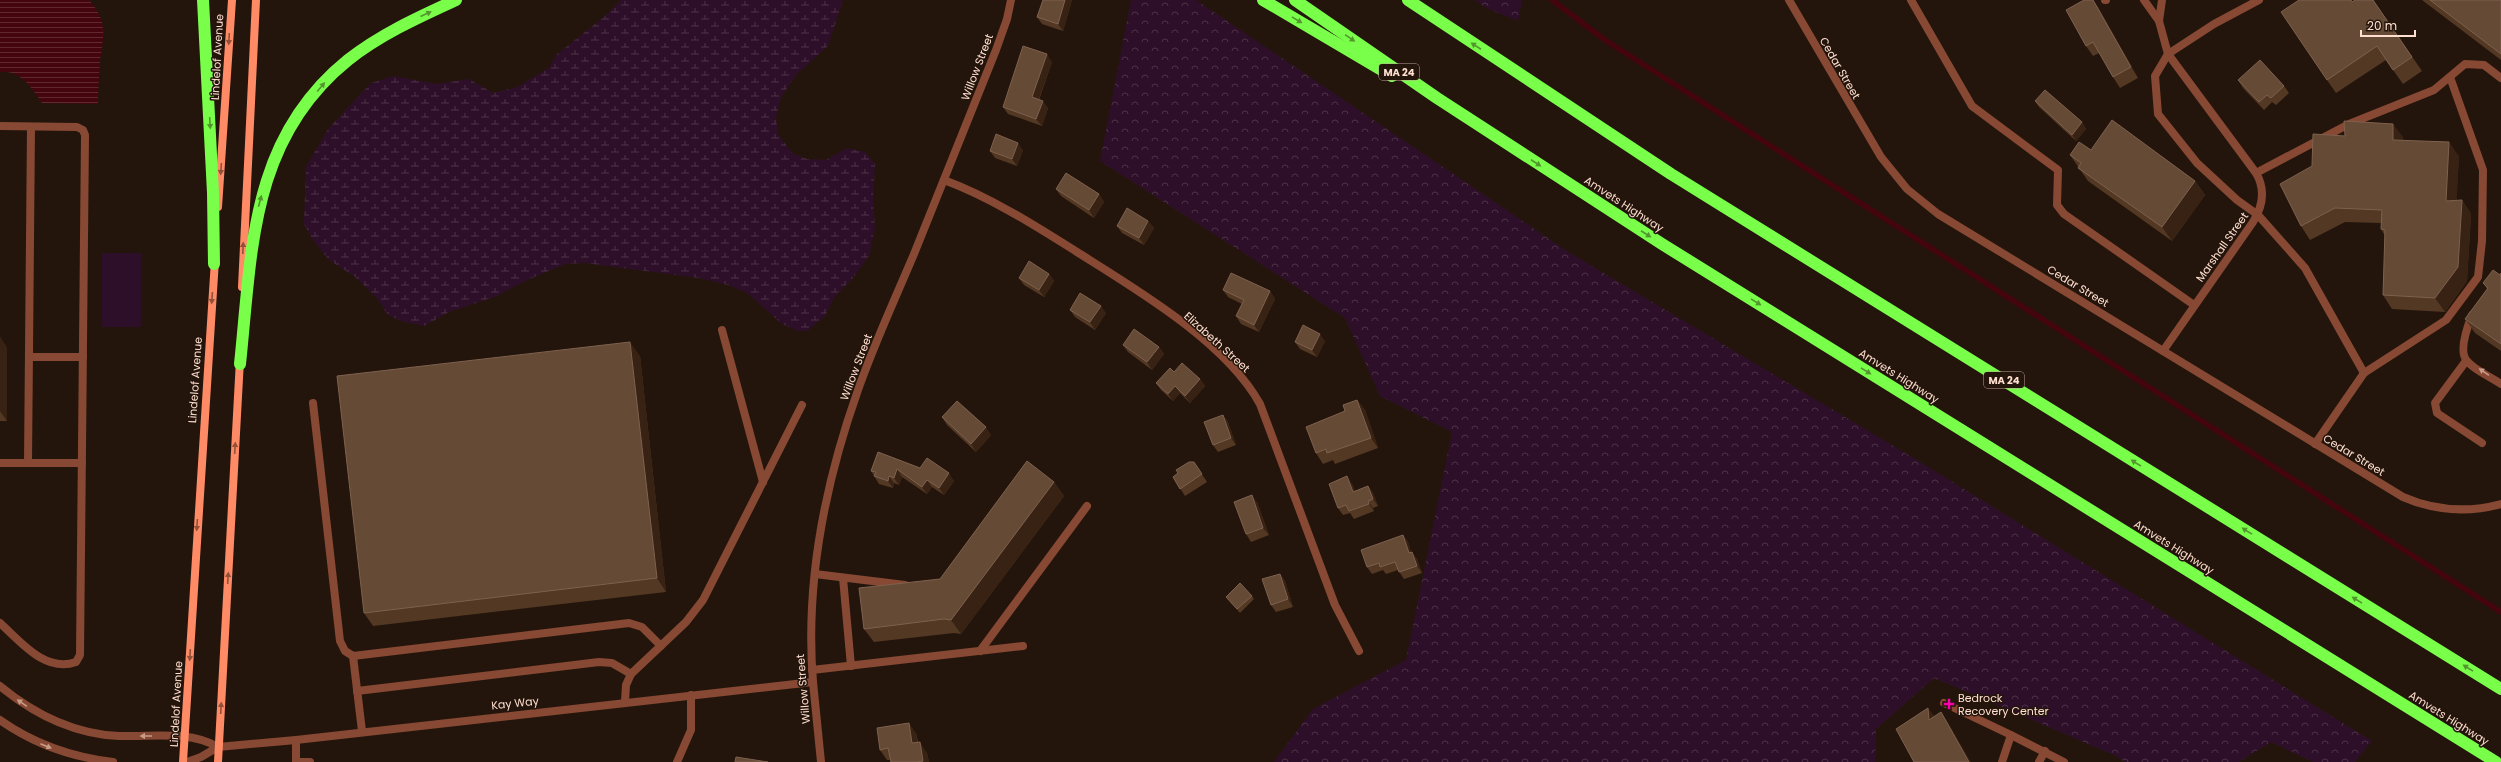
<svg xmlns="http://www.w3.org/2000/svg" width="2501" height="762" font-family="Poppins,sans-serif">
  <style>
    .green { fill: #2e0f29 }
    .forest { fill: url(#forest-crowns) }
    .wetland { fill: url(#wetland-marsh) }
    .water { fill: url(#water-rules) }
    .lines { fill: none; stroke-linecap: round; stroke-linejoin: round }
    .stream { stroke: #44050e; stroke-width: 5.5 }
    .service { stroke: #874933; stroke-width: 8 }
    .minor { stroke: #874933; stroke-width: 8 }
    .tertiary { stroke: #874933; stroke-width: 8 }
    .secondary { stroke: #ff8b66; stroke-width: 8 }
    .motorway { stroke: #79ff4a; stroke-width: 12 }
    .wall { fill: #533824 }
    .shaded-wall { fill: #382213 }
    .building { fill: #654a36; stroke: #7e614e }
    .oneway { fill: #53962e }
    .oneway2 { fill: #925039 }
    .oneway3 { fill: #c99c89 }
    .poi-dot { fill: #fa00aa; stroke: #24150c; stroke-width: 1.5 }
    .labels { text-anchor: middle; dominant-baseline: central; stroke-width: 3; stroke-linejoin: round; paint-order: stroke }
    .shield { fill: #24150c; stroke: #bda294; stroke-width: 1 }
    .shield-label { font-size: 10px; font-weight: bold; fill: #ffdfcf }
    .street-label { font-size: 11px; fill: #ffdfcf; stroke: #24150c }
    .poi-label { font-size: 11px; fill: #ffdfcf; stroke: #24150c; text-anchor: start }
  </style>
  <defs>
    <pattern id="forest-crowns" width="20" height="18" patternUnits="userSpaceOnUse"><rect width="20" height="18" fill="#2e0f29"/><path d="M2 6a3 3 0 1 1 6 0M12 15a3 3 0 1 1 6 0" fill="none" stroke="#4d3247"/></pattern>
    <pattern id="wetland-marsh" width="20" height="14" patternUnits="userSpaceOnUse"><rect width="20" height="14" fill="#2e0f29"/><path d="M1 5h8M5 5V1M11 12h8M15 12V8" fill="none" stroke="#4d3247"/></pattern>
    <pattern id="water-rules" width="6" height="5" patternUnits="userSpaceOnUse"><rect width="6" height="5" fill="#44050e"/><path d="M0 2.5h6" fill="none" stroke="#602930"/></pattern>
  </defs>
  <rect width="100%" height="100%" fill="#24150c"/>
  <rect class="green" x="102" y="253" width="39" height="74"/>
  <g class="forest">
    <path d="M1131,0h65l374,253 342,204 460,284 -17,21h-42l-42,-20 -32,20h-114l-9,-6 -182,-78 -58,51 -1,33h-601l39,-53 93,-49 46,-228 -72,-36 -35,-78 -245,-157z"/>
    <path d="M1475,0h47l-4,21 -32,-13z"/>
  </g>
  <path class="wetland" d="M621,0h222l-15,46 -31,28 -16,23 -5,21 2,16 14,19 15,6 19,1 21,-12 18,4 10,12 -2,36 2,28 -6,28 -17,23 -17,17 -10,20 -18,15h-9l-16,-7 -35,-31 -19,-8 -29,-7 -114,-15 -20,1 -42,18 -26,14 -48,16 -25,14 -20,-4 -16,-7 -11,-17 -23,-22 -25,-16 -17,-21 -8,-15 2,-57 22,-38 43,-46 22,-7 43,8 33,-5 24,14 24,-6 32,-19 7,-13 48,-38z"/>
  <path class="water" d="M0,0h89c19,22 15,34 11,61 -1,14 -2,29 -2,43l-56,-1c-9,-14 -22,-34 -42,-31z"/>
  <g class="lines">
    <path class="stream" d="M1552,0l53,40 896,572"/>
    <g class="service">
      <path d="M1911,0l61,106 86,64 -1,35 7,9 130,91"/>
      <path d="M2105,0h1"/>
      <path d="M2144,0l15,21"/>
      <path d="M2162,0l-3,21 9,33"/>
      <path d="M2259,0l-45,24 -46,30 -13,22 3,38 39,49 40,37 21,15 47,53 59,105"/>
      <path d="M0,126l77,1 6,3 2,5 -5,520 -4,7c-31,11 -55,-20 -76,-39"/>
      <path d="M2256,173l93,-49 85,-34 31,-26 19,1 17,13"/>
      <path d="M2472,315c-4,10 -14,36 -5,46 7,9 24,16 34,23"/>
      <path d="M722,330l41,152"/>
      <path d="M29,357h54"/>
      <path d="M2466,361l-31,42 2,10 45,30"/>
      <path d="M313,403l27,238 5,10 8,5 276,-33 13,4 19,19"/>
      <path d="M2315,444l49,-71 82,-53 32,-43 4,-36 1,-71 -33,-93"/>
      <path d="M0,463h82"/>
      <path d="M28,463l3,-336"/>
      <path d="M815,574l90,11"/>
      <path d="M843,578l8,88"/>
      <path d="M980,651l107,-145"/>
      <path d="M353,656l9,75"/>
      <path d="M812,670l211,-24"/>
      <path d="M357,691l242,-29 13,1 19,11"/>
      <path d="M625,702l1,-17 5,-11 55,-52 17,-22 99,-195"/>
      <path d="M1944,703l67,32"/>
      <path d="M296,740v22h14"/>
      <path d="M2002,762l9,-27 53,27"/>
      <path d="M2039,762l6,-11"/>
    </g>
    <g class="minor">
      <path d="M1789,0l92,157 26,32 31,25 465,283c32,14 64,16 98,7"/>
      <path d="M944,180c48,18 90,45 133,72 59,37 149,90 183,152l75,201 24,46"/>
      <path d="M2163,351l90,-129c10,-16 13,-32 3,-49l-88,-119"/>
      <path d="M813,682c-8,-98 12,-199 45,-292 16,-46 37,-91 56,-136 28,-68 55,-136 82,-204l11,-31 4,-19"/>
      <path d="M0,686c34,28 75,48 119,50 34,1 69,-6 99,11l-17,10 -14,5"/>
      <path d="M0,720c34,24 71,37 113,42"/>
      <path d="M677,762l14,-32v-35"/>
    </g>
    <path class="tertiary" d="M218,747l78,-7 517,-58 8,80"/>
    <g class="secondary">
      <path d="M218,207l14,-207"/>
      <path d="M242,287l14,-287"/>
      <path d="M183,762l32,-502"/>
      <path d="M218,762l22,-402"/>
    </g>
    <g class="motorway">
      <path d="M203,0l10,193 1,71"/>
      <path d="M1263,0l129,76"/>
      <path d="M1295,0l142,98 225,146 834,518"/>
      <path d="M1408,0l263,174 830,515"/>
      <path d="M240,364c12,-114 10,-225 108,-304 33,-26 71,-43 108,-60"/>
    </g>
  </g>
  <g class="wall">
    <path d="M1043,0h29l-9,31 -21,-7 -5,-7z"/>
    <path d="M2084,0h9l5,7 40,71 -18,10 -7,-11 -14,-24 -6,3 -7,-10z"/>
    <path d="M2373,0l49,71 -19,13 -17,-24 -50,33 -9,-13 26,-78z"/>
    <path d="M2422,0h79v60z"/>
    <path d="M1052,62l-13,38 9,8 -6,18 -34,-12 -5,-7z"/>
    <path d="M2238,80l46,6 5,7 -13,12 -4,-3 -8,8 -21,-22z"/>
    <path d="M2035,101l47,21 4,7 -10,12 -37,-34z"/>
    <path d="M2345,136l58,1v4l56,15 -3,45 6,-1 9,14 -4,67 -22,31 -53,-3 -9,-14 2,-59 -4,-7v-6l-36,-1 -35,18 -9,-14 11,-60z"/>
    <path d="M1023,150l-6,16 -22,-8 -5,-7z"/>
    <path d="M2091,150l104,31 10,14 -33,46 -84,-60 -18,-26z"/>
    <path d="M1056,189l43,5 5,8 -10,16 -33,-22z"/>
    <path d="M1148,221l6,7 -10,17 -22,-12 -5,-7z"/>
    <path d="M2501,273v78l-26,-18 -10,-14 22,-30 -4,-6 17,-8z"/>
    <path d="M1049,274l5,7 -10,16 -20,-12 -5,-7z"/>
    <path d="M1223,290l47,1 5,8 -16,33 -18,-8 -5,-8 6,-12 -14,-7z"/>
    <path d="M1070,310l36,3 -11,17 -20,-13z"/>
    <path d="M0,337l7,11v73h-7z"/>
    <path d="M1325,341l-8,16 -17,-8 -5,-7z"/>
    <path d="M1123,345l36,2 5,7 -12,16 -24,-18z"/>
    <path d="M640,356l26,236 -293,34 -9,-13z"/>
    <path d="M1174,372l26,7 5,7 -15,17 -10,-10 -7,8 -12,-11 -5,-7z"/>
    <path d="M1357,400l8,10 13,38 -43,16 -2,-4 -10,4 -7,-11 29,-42z"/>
    <path d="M1223,415l5,7 8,23 -18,7 -5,-7z"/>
    <path d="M942,417l49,18 -15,17 -29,-27z"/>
    <path d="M878,452l76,29 -10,14 -12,-8 -5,7 -25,-17 -3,8 -5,-2 -1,5 -14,-4 -8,-13z"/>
    <path d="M1194,462l13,20 -22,14 -12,-19z"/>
    <path d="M1054,482l10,14 -103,138 -7,-1 -80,9 -10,-13 76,-50z"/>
    <path d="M1352,484l3,7 13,-5 5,7 5,13 -5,2 1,3 -20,8 -4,-6 -7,2 -5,-7z"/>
    <path d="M1257,502l12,33 -18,7 -5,-8z"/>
    <path d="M1403,535l5,7 3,10 6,7 5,14 -18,6 -6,-9 -12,4 -3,-4 -11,4 -5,-7z"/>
    <path d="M1280,574l5,7 8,26 -17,5 -5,-7z"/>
    <path d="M1252,596l2,3 -14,14 -14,-16z"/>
    <path d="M916,733l2,9 9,11 2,9h-38l-1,-2h-3l-7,-10z"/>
  </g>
  <g class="shaded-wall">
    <path d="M1065,0h7l-9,31 -5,-7z"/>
    <path d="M2093,0l5,7 40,71 -7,-11z"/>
    <path d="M1047,54l5,8 -15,42 -5,-7z"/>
    <path d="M1043,101l5,7 -6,18 -6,-7z"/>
    <path d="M2082,122l4,7 -10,12 -4,-6z"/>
    <path d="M2393,124l10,13 -1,17 -9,-14z"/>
    <path d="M2449,142l10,14 -3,59 -10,-14z"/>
    <path d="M1018,143l5,7 -6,16 -5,-7z"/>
    <path d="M2195,181l10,14 -33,46 -10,-14z"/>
    <path d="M1099,194l5,8 -10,16 -5,-8z"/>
    <path d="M2462,200l9,14 -4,67 -22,31 -10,-14z"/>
    <path d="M1148,221l6,7 -10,17 -5,-7z"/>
    <path d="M1049,274l5,7 -10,16 -5,-7z"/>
    <path d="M1270,291l5,8 -16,33 -5,-7z"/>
    <path d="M1101,306l5,7 -11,17 -5,-8z"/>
    <path d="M1320,334l5,7 -8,16 -5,-7z"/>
    <path d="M0,337l7,11v73l-7,-10z"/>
    <path d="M630,342l10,14 26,236 -9,-14z"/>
    <path d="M1159,347l5,7 -12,16 -5,-8z"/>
    <path d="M1200,379l5,7 -15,17 -5,-7z"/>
    <path d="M1175,386l5,7 -7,8 -5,-7z"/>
    <path d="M1357,400l8,10 13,38 -7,-10z"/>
    <path d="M1223,415l5,7 8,23 -5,-7z"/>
    <path d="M986,427l5,8 -15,17 -5,-8z"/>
    <path d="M897,469l5,8 -3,8 -5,-7z"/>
    <path d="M949,473l5,8 -10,14 -5,-7z"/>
    <path d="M889,476l5,7 -1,5 -5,-7z"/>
    <path d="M1347,476l5,8 6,15 -5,-7z"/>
    <path d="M927,480l5,7 -5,7 -5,-7z"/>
    <path d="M1054,482l10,14 -103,138 -10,-14z"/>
    <path d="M1368,486l5,7 5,13 -5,-7z"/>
    <path d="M1252,495l5,7 12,33 -6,-7z"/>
    <path d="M1368,501l5,7 1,3 -5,-7z"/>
    <path d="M1403,535l5,7 6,18 -5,-7z"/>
    <path d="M1412,552l5,7 5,14 -5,-7z"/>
    <path d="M1280,574l5,7 8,26 -5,-8z"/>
    <path d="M1928,708l10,13 -9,-1z"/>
    <path d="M1941,712l9,14 21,36h-2z"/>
    <path d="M909,723l7,10 3,21 -7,-11z"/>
    <path d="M920,742l7,11 2,9h-6v-1z"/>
  </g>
  <g class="building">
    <path d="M1043,0h22l-7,24 -21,-7z"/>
    <path d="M2084,0h9l38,67 -18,10 -20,-35 -7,4 -20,-36z"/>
    <path d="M2299,0h52l1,2 3,-2h18l39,57 -19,13 -16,-24 -50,34 -46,-68z"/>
    <path d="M2430,0h71v54z"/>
    <path d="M1023,46l24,8 -15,43 11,4 -7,18 -33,-12z"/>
    <path d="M2260,60l24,26 -13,12 -4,-3 -8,7 -21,-22z"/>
    <path d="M2045,90l37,32 -10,13 -37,-34z"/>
    <path d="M2112,120l83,61 -33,46 -84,-59 3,-5 -11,-8 9,-13 12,8z"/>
    <path d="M2344,121l49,3v16l56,2 -3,59 16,-1 -4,67 -23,31 -52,-3 2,-65 -4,-1 1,-19 -47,-2 -34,18 -21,-42 32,-18 1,-32 32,2z"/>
    <path d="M996,134l22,9 -6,16 -22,-8z"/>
    <path d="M1066,173l33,21 -10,16 -33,-21z"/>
    <path d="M1127,208l21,13 -9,17 -22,-12z"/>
    <path d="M1029,261l20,13 -10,16 -20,-12z"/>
    <path d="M2493,270l7,5 1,-2v71l-36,-25 23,-31 -5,-5z"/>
    <path d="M1231,273l39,18 -16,34 -18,-9 8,-16 -21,-10z"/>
    <path d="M1080,293l21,13 -11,16 -20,-12z"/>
    <path d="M1303,325l17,9 -8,16 -17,-8z"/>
    <path d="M1134,329l25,18 -12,15 -24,-17z"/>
    <path d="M630,342l27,236 -293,35 -27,-237z"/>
    <path d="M1182,363l18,16 -15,17 -10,-10 -7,8 -12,-11 14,-15 4,4z"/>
    <path d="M1357,400l14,38 -44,15 -1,-4 -10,4 -10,-26 39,-16 -2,-6z"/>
    <path d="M957,401l29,26 -15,17 -29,-27z"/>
    <path d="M1223,415l8,23 -18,7 -9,-23z"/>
    <path d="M878,452l42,16 7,-10 22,15 -10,15 -12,-8 -5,7 -25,-18 -3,9 -5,-2 -1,5 -14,-5 2,-4 -5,-1z"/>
    <path d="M1027,461l27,21 -103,138 -7,-1 -80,10 -5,-41 81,-9z"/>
    <path d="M1189,462h5l8,12 -22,15 -7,-12 5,-4 -2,-3z"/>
    <path d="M1347,476l6,16 15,-6 5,13 -5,2 1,3 -20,7 -3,-6 -8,3 -9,-24z"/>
    <path d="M1252,495l11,33 -17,6 -12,-32z"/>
    <path d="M1403,535l6,18 3,-1 5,14 -18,6 -4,-10 -15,5 -1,-4 -12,4 -6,-17z"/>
    <path d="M1280,574l8,25 -17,6 -9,-26z"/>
    <path d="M1240,583l12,13 -15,13 -11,-12z"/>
    <path d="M1928,708l1,12 12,-8 28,50h-55l-18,-33z"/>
    <path d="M909,723l3,20 8,-1 3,19 -6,1h-26l-3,-14 -8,2 -3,-22z"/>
    <path d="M736,757l32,5h-33z"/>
  </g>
  <defs><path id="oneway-solid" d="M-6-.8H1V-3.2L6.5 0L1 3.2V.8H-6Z"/></defs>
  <g class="oneway">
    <use href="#oneway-solid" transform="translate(426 14) rotate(-25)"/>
    <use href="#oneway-solid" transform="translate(1297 20) rotate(31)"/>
    <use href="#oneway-solid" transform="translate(1350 38) rotate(35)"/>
    <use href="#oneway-solid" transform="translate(1476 46) rotate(-147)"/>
    <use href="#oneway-solid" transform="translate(321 87) rotate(-50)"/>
    <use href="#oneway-solid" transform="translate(210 123) rotate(87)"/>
    <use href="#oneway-solid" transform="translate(1536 163) rotate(33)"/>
    <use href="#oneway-solid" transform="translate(260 201) rotate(-75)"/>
    <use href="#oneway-solid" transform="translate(1646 234) rotate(33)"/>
    <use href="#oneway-solid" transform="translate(1756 302) rotate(32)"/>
    <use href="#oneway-solid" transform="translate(1866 371) rotate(32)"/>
    <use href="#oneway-solid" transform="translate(2136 463) rotate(-148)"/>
    <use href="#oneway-solid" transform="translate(2247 531) rotate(-148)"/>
    <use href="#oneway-solid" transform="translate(2357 600) rotate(-148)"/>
    <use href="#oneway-solid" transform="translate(2468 668) rotate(-148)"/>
  </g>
  <g class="oneway2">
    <use href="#oneway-solid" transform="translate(229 39) rotate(93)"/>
    <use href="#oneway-solid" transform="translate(221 169) rotate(94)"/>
    <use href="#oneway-solid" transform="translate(243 248) rotate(-88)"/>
    <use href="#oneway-solid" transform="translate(212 298) rotate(94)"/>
    <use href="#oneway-solid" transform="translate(235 448) rotate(-87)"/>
    <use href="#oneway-solid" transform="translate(197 525) rotate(94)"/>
    <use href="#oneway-solid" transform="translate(228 578) rotate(-87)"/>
    <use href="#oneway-solid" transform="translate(190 655) rotate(93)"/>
    <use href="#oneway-solid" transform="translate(221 708) rotate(-87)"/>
  </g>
  <g class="oneway3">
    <use href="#oneway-solid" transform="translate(2484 372) rotate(-146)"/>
    <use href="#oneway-solid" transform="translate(22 703) rotate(-145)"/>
    <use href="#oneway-solid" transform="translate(146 736) rotate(180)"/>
    <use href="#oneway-solid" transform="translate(46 746) rotate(23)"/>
  </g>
  <path class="poi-dot" d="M1947 698h4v4h4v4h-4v4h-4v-4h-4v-4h4z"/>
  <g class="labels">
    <g class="shield">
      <rect x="1379" y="64" width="40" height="16" rx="3"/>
      <rect x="1984" y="372" width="40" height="16" rx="3"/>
    </g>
    <g class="shield-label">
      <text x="1399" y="72">MA 24</text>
      <text x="2004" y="380">MA 24</text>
    </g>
    <g class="street-label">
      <text transform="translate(217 57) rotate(-87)">Lindelof Avenue</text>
      <text transform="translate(977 67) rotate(-69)">Willow Street</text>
      <text transform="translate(1840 68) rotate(60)">Cedar Street</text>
      <text transform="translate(1624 204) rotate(33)">Amvets Highway</text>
      <text transform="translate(2222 247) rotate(-55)">Marshall Street</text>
      <text transform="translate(2078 286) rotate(31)">Cedar Street</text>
      <text transform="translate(1217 342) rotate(42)">Elizabeth Street</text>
      <text transform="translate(856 367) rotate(-69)">Willow Street</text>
      <text transform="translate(1899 376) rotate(32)">Amvets Highway</text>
      <text transform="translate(195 380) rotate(-86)">Lindelof Avenue</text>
      <text transform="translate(2354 455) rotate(31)">Cedar Street</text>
      <text transform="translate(2174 547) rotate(32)">Amvets Highway</text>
      <text transform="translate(803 689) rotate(-95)">Willow Street</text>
      <text transform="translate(515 703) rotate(-6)">Kay Way</text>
      <text transform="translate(176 704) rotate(-87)">Lindelof Avenue</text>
      <text transform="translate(2449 718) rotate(32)">Amvets Highway</text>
    </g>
    <g class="poi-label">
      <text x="1958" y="698">Bedrock<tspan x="1958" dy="13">Recovery Center</tspan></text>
    </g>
  </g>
  <path d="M2361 30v6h54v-6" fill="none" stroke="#ffdfcf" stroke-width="2"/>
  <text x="2367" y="30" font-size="12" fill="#ffdfcf" stroke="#24150c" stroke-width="3" paint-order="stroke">20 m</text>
</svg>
